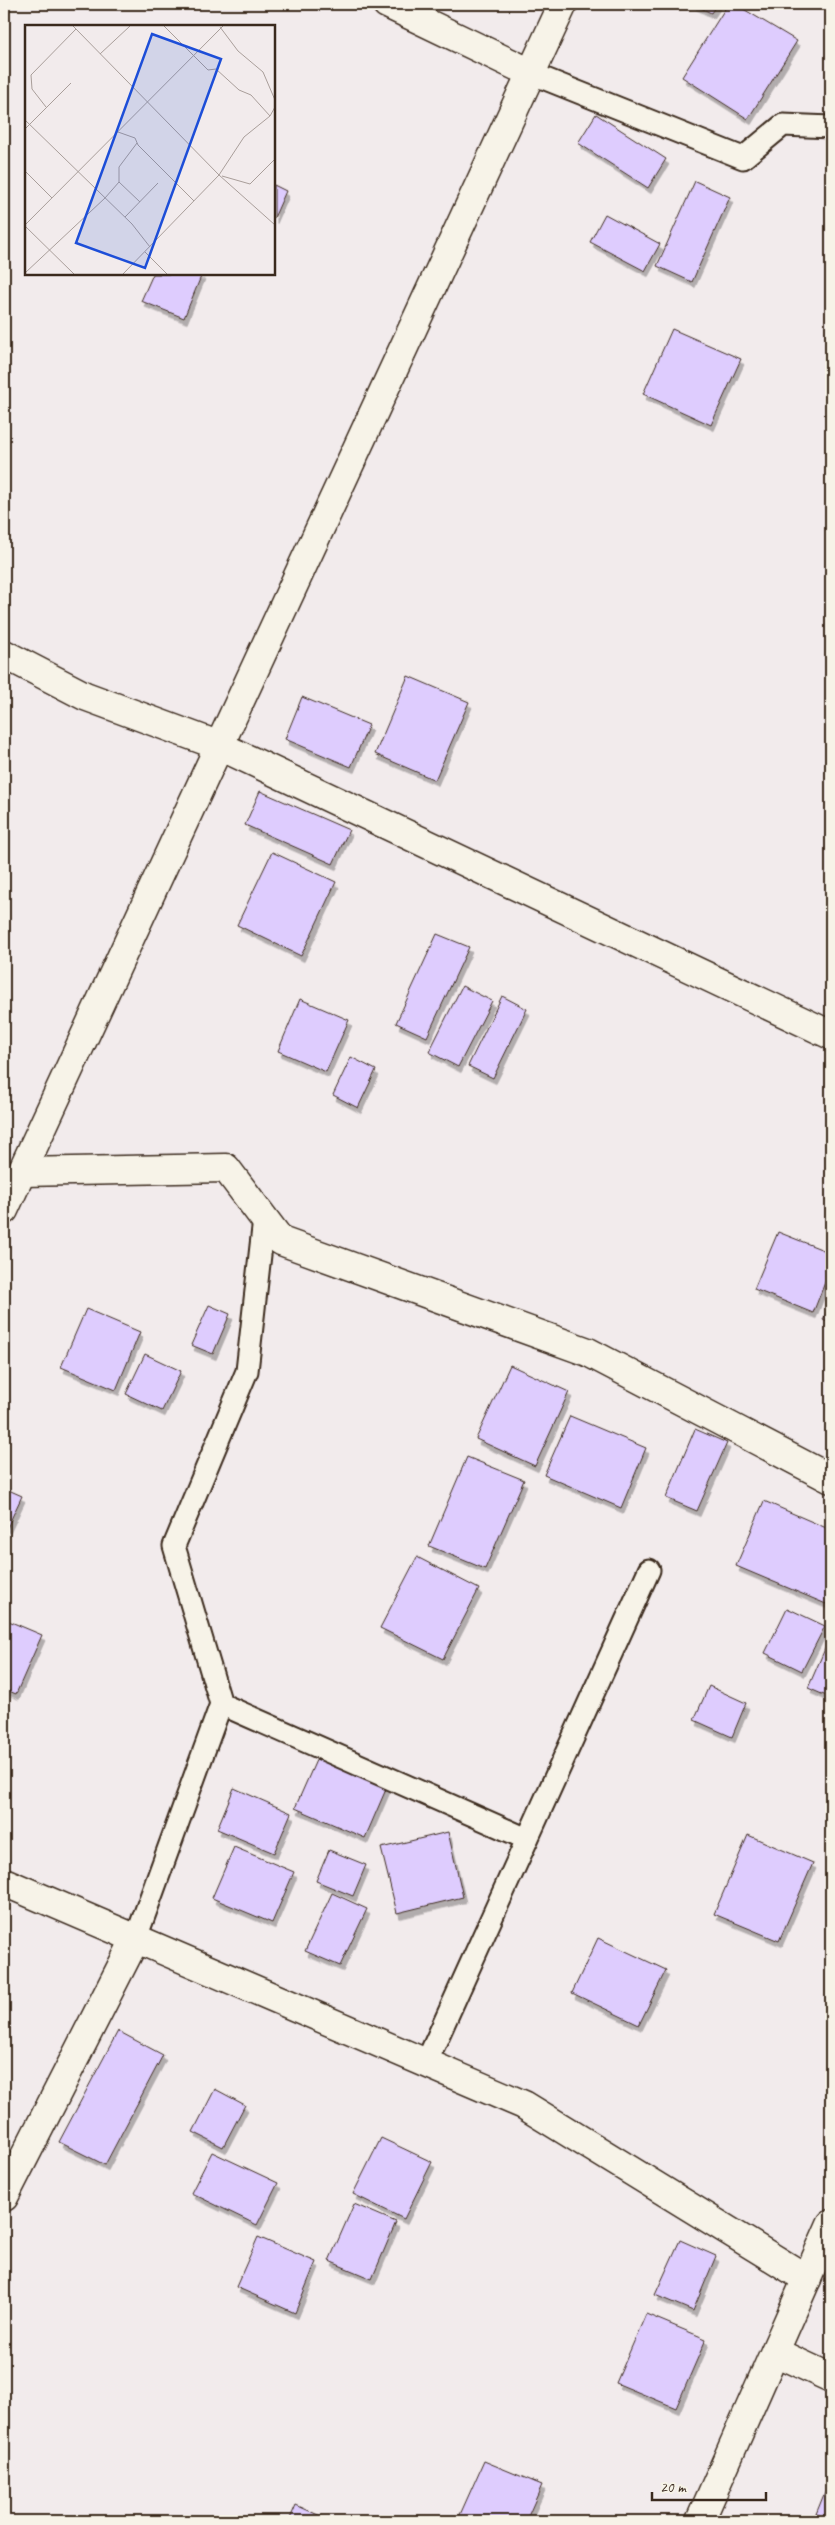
<svg xmlns="http://www.w3.org/2000/svg" width="835" height="2525" font-family="Caveat,sans-serif">
  <style>
    .building { fill: #deccfe; stroke: #3b2a1e; filter: url(#shadow) }
    .lines { fill: none; stroke-linecap: round; stroke-linejoin: round }
    .lane-casing { stroke: #3b2a1e; stroke-width: 25 }
    .street-casing { stroke: #3b2a1e; stroke-width: 31 }
    .secondary-casing { stroke: #3b2a1e; stroke-width: 31 }
    .lane { stroke: #f7f3e8; stroke-width: 21 }
    .street { stroke: #f7f3e8; stroke-width: 28 }
    .secondary { stroke: #f7f3e8; stroke-width: 28 }
    .inset-road { fill: none; stroke: #a99e9a; stroke-width: 1 }
    .view { fill: #1d4ed8; fill-opacity: 0.15; stroke: #1d4ed8; stroke-width: 2.5 }
    .inset-edge { fill: none; stroke: #3b2a1e; stroke-width: 2.5 }
  </style>
  <defs>
    <filter id="shadow"><feDropShadow dx="3" dy="5.5" stdDeviation="0" flood-color="#0004"/></filter>
  </defs>
  <rect width="100%" height="100%" fill="#f2ebec"/>
  <filter id="ink" filterUnits="userSpaceOnUse"><feTurbulence type="fractalNoise" baseFrequency=".02" numOctaves="2"/><feDisplacementMap in="SourceGraphic" scale="10" xChannelSelector="R" yChannelSelector="G"/><feConvolveMatrix kernelMatrix="1 2 1 2 8 2 1 2 1" color-interpolation-filters="sRGB"/></filter>
  <g filter="url(#ink)">
    <g class="building">
      <path d="M693,4h24l-6,9z"/>
      <path d="M728,4h7l62,37 -49,78 -66,-42z"/>
      <path d="M596,114l70,45 -18,29 -70,-45z"/>
      <path d="M695,181l35,16 -38,85 -35,-16z"/>
      <path d="M274,185l12,6 -12,27z"/>
      <path d="M605,214l55,30 -15,27 -55,-29z"/>
      <path d="M153,274h49l-18,44 -43,-17z"/>
      <path d="M672,329l69,30 -30,66 -68,-31z"/>
      <path d="M408,676l61,26 -34,78 -60,-26z"/>
      <path d="M302,697l67,28 -18,42 -66,-28z"/>
      <path d="M260,791l89,39 -16,34 -88,-39z"/>
      <path d="M272,852l64,30 -35,74 -64,-31z"/>
      <path d="M437,934l32,13 -42,90 -31,-14z"/>
      <path d="M462,986l30,15 -34,66 -29,-15z"/>
      <path d="M502,996l25,13 -34,69 -25,-12z"/>
      <path d="M300,999l49,21 -23,52 -48,-21z"/>
      <path d="M351,1057l25,13 -18,38 -25,-13z"/>
      <path d="M778,1232l53,21v14l-18,46 -59,-24z"/>
      <path d="M831,1302v22l-8,-4z"/>
      <path d="M209,1305l21,9 -17,40 -22,-9z"/>
      <path d="M86,1309l54,23 -24,58 -55,-23z"/>
      <path d="M145,1354l36,17 -19,40 -36,-17z"/>
      <path d="M510,1365l59,27 -34,74 -59,-27z"/>
      <path d="M570,1416l76,32 -25,60 -77,-33z"/>
      <path d="M695,1429l32,14 -30,68 -31,-13z"/>
      <path d="M467,1457l57,23 -39,89 -56,-23z"/>
      <path d="M4,1488l18,8 -15,32 -3,-2z"/>
      <path d="M764,1501l67,29v60l-5,14 -90,-38z"/>
      <path d="M417,1557l62,32 -36,70 -63,-31z"/>
      <path d="M787,1608l38,18 -23,45 -37,-18z"/>
      <path d="M4,1619l38,16 -26,59 -12,-5z"/>
      <path d="M831,1635v63l-23,-10z"/>
      <path d="M709,1686l37,17 -14,34 -38,-17z"/>
      <path d="M317,1758l70,29 -22,51 -70,-30z"/>
      <path d="M234,1788l57,25 -17,40 -57,-24z"/>
      <path d="M448,1832l15,65 -66,16 -16,-65z"/>
      <path d="M748,1835l65,28 -34,78 -65,-27z"/>
      <path d="M234,1847l60,25 -22,51 -60,-25z"/>
      <path d="M329,1850l37,15 -13,31 -37,-15z"/>
      <path d="M332,1893l35,16 -27,57 -35,-15z"/>
      <path d="M598,1938l68,32 -27,55 -67,-32z"/>
      <path d="M118,2031l45,24 -58,110 -46,-23z"/>
      <path d="M215,2089l30,16 -22,42 -30,-15z"/>
      <path d="M381,2138l51,24 -28,57 -51,-25z"/>
      <path d="M212,2152l66,31 -21,42 -66,-32z"/>
      <path d="M354,2204l42,18 -24,57 -43,-18z"/>
      <path d="M258,2237l58,25 -21,51 -59,-26z"/>
      <path d="M680,2240l36,16 -23,55 -38,-16z"/>
      <path d="M646,2314l60,25 -30,69 -60,-25z"/>
      <path d="M484,2461l58,24 -16,36h-58l-9,-4z"/>
      <path d="M831,2477v43l-15,-6z"/>
      <path d="M296,2505l31,14 -1,2h-37z"/>
    </g>
    <g class="lines">
      <g class="lane-casing">
        <g id="lane">
          <path d="M533,74l210,84 40,-33 48,2"/>
          <path d="M221,1704l306,135"/>
          <path d="M136,1938l85,-234 -47,-158 73,-175 17,-152"/>
          <path d="M426,2063l223,-493"/>
        </g>
      </g>
      <g class="street-casing">
        <g id="street">
          <path d="M387,4l146,70"/>
          <path d="M4,654l81,42 135,50 611,289"/>
          <path d="M22,1172l204,-4 55,73 307,111 243,127"/>
          <path d="M4,1882l520,223 283,174"/>
          <path d="M4,2197l132,-259"/>
          <path d="M775,2352l56,26"/>
          <path d="M700,2521l131,-297"/>
        </g>
      </g>
      <g class="secondary-casing">
        <path id="secondary" d="M4,1210l559,-1206"/>
      </g>
      <use href="#lane" class="lane"/>
      <use href="#street" class="street"/>
      <use href="#secondary" class="secondary"/>
    </g>
  </g>
  <g transform="translate(25 25)">
    <rect width="250" height="250" fill="#f2ebec"/>
    <path class="inset-road" d="M139,1l44,44 8,-1 23,21 12,5 19,21M195,2l18,24 25,21 12,28M51,4l143,146 56,50M75,29l30,-28M21,82l-14,-18 -1,-14 45,-46 -3,-3M0,95l107,104 18,23M0,104l46,-46M93,107l17,6 3,7 56,56M0,146l27,27M197,151l28,8 25,-25M94,157l21,20M100,192l33,-34M0,200l198,-199M0,201l49,48M120,227l22,22M0,248l80,-75 14,-16v-15l18,-24M98,249l96,-99 25,-38 26,-21 5,-9"/>
    <path class="view" d="M127,9l69,25 -76,209 -69,-25z"/>
    <rect width="250" height="250" class="inset-edge"/>
  </g>
  <rect width="835" height="2525" fill="none" stroke="#f7f3e8" stroke-width="20"/>
  <rect x="10" y="10" width="815" height="2505" fill="none" stroke="#3b2a1e" stroke-width="2" filter="url(#ink)"/>
  <path d="M652 2492v8h114v-8" fill="none" stroke="#3b2a1e" stroke-width="2.5"/>
  <text x="660" y="2492" font-size="15" fill="#3b2a1e" stroke="#f7f3e8" stroke-width="4" paint-order="stroke">20 m</text>
</svg>
